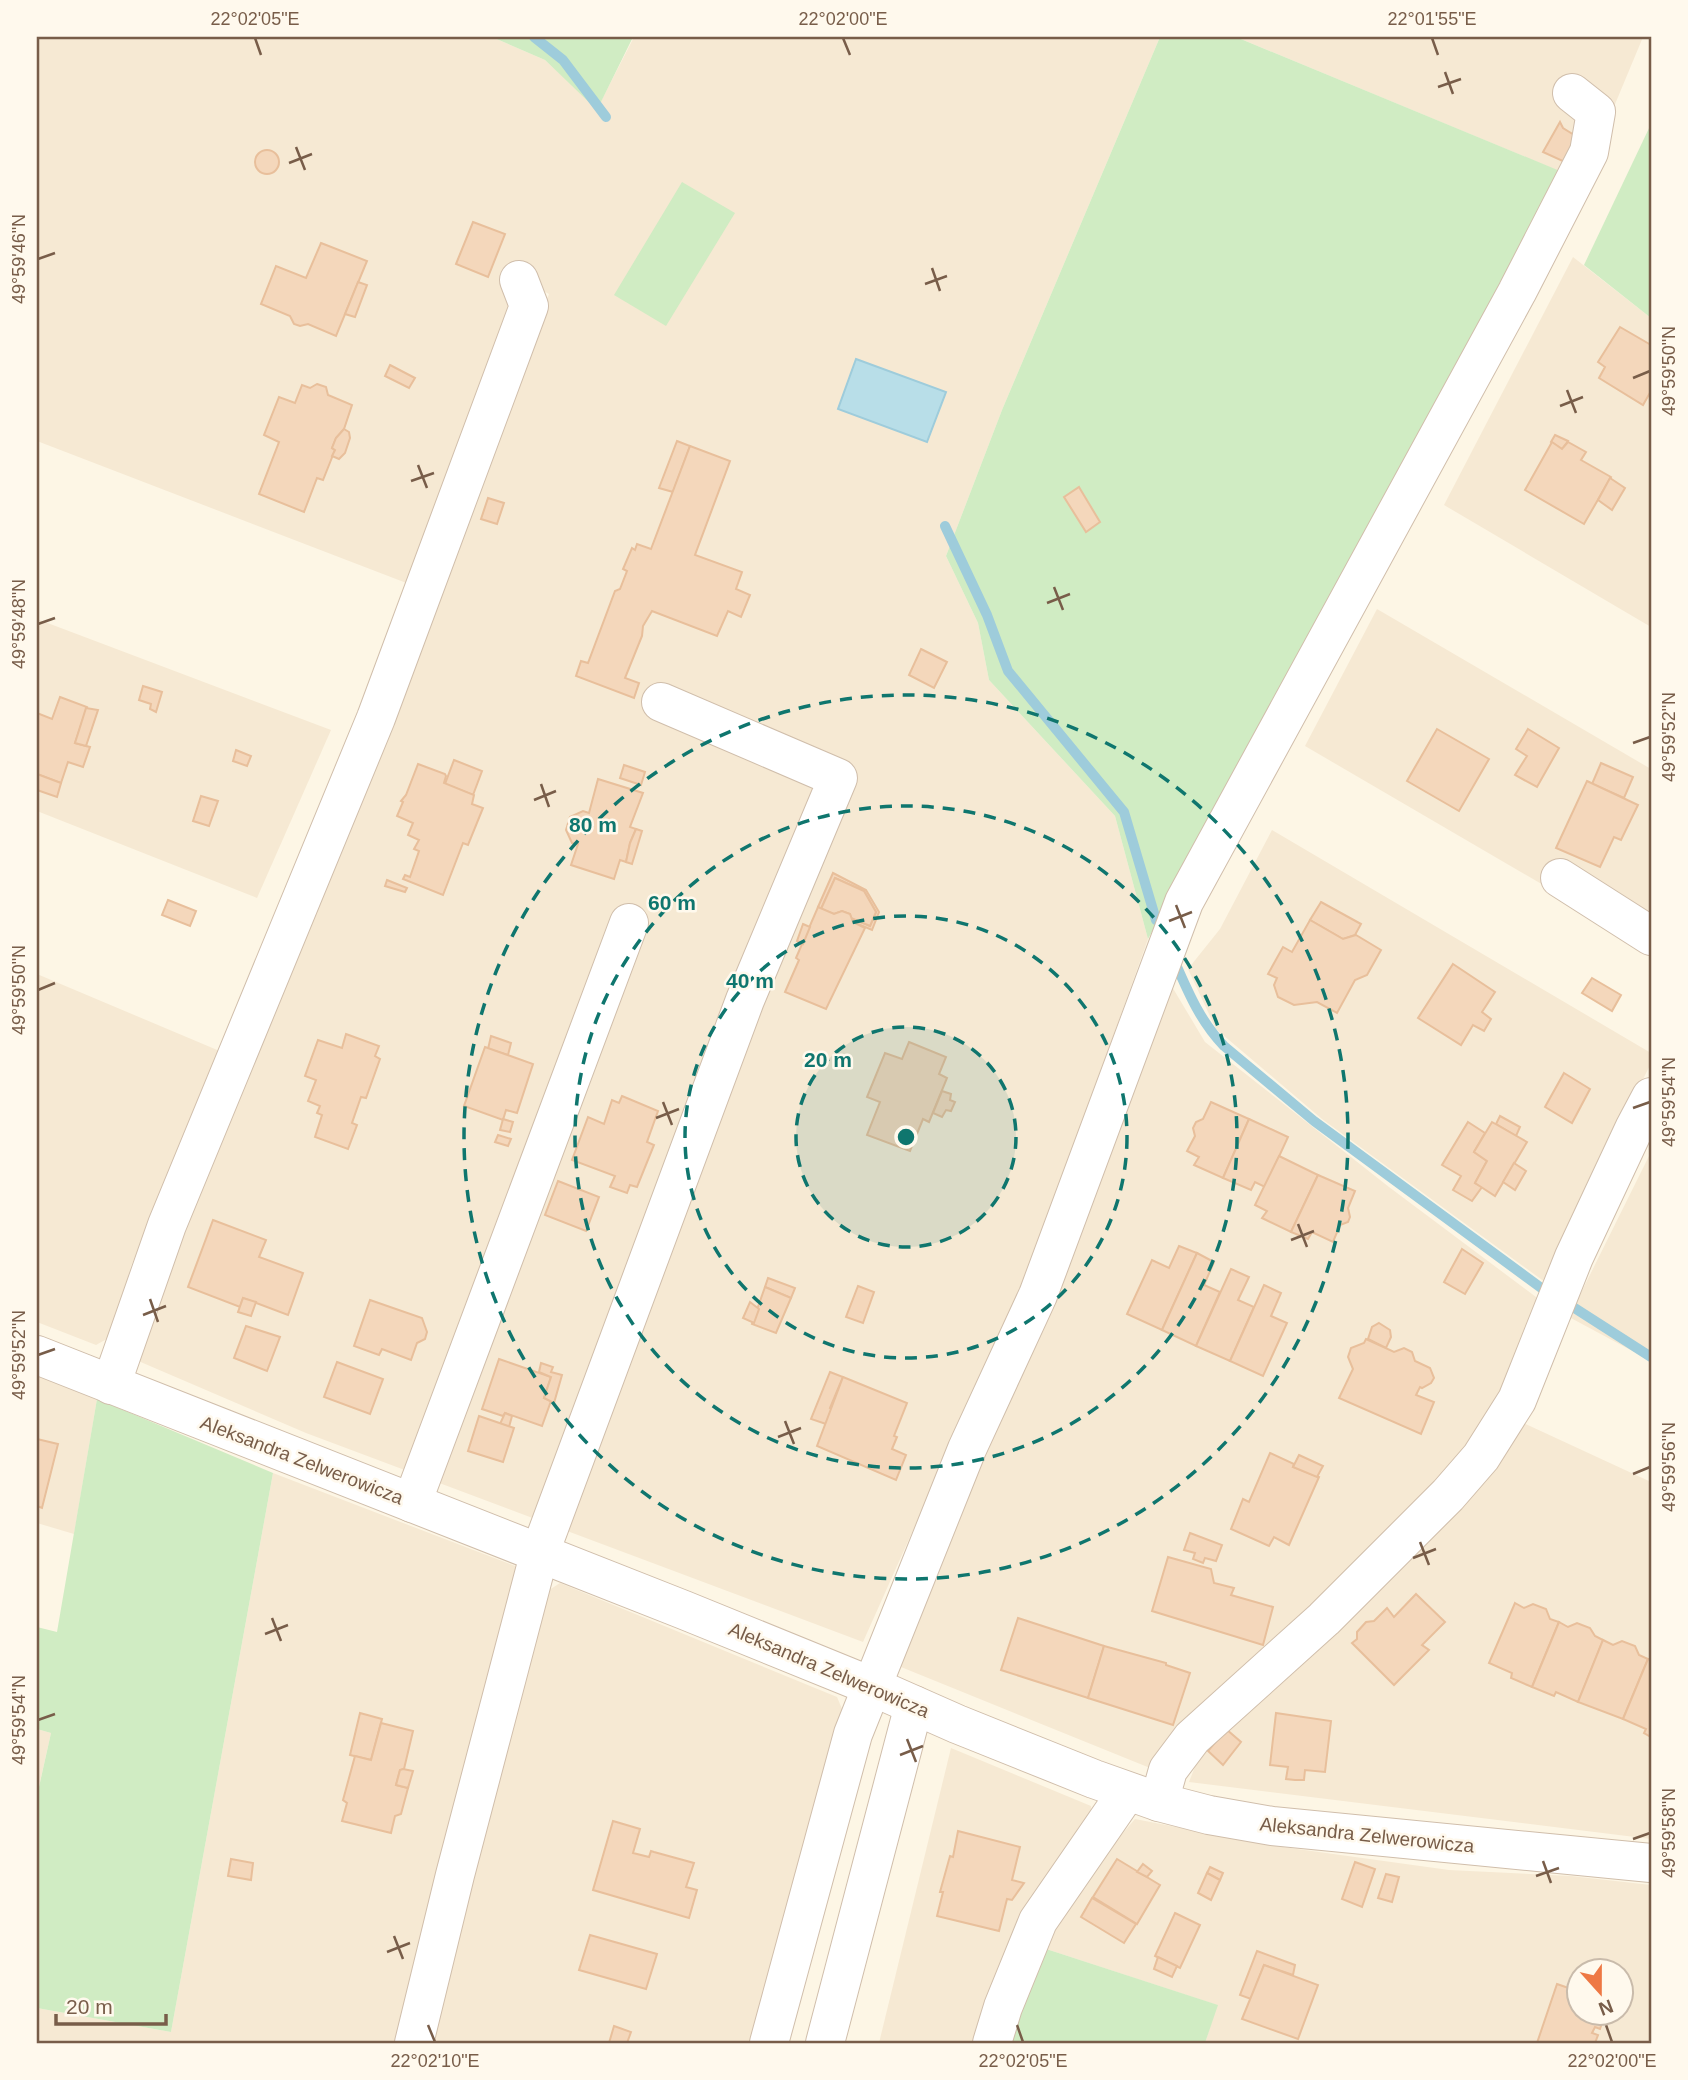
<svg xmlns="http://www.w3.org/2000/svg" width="1688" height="2080" font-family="Helvetica,sans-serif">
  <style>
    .residential { fill: #f6e9d3; fill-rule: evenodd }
    .green { fill: #d0ecc3 }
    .water { fill: #b8dee8; stroke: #9eccdb; stroke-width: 2 }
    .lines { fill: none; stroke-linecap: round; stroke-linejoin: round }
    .stream { stroke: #9eccdb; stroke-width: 10 }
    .building { fill: #f4d7bb; stroke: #e8bf9b; stroke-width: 2 }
    .minor-casing { stroke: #d0beab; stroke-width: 40 }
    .minor { stroke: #fff; stroke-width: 38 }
    .ticks { fill: none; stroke: #785d49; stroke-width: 2.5 }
    .ring { fill: none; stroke: #0f766e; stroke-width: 3.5; stroke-dasharray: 12 9 }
    .labels { text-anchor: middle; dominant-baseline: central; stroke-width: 5; stroke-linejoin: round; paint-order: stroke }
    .street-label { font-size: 19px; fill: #785d49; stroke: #fff9ed }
    .centre { fill: #0f766e; stroke: #fff9ed; stroke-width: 3.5 }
    .ring-label { font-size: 21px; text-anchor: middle; font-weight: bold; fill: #0f766e; stroke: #fff9ed; stroke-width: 5; stroke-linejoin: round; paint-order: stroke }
    .neatline { fill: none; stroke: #785d49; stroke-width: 2.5 }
    .ticks-label { font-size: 18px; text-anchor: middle; fill: #785d49 }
  </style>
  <rect width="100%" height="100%" fill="#fdf6e5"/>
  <g class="residential">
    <path d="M37,37h455l53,23 52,49 37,-72h526l-158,373 -56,146 32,67 11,57 126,136 33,123 -97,271 -32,83 -156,349 -557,-209 -170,-73 19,-82 373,-925 21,-59 -21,-11 -119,301 -372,-143z"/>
    <path d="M1236,37h407l-60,144z"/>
    <path d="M1573,257l78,61v309l-207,-122z"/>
    <path d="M1377,609l274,160v179l-346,-202z"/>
    <path d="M37,619l294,111 -74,168 -220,-87z"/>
    <path d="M1272,830l379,223v10l-82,167 -20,55 -227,-166 -106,-90 -28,-60 32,-40z"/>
    <path d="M37,974l185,78 -91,214 -19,70 -16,9 -59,-23z"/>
    <path d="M1171,985l34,57 184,145 151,113 -41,111 -82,93 -262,266 -254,-103 -8,-20z"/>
    <path d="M1651,1152v209l-82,-44z"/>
    <path d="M37,1375l60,24 -23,135 -37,-11z"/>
    <path d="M1515,1419l136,63v357l-462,-57 11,-28z"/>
    <path d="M273,1473l242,93 6,24 -115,453h-369v-35l134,24z"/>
    <path d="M560,1583l277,114 8,19 -75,327h-341l114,-449z"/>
    <path d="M37,1729l14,4 -14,62z"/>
    <path d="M951,1748l140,58 1,21 -116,216h-97z"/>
    <path d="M1135,1819l134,26 180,25 122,6 80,9v151l-3,7h-443l12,-38 -180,-59 16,-32zM1580,1972h42v42h-42z"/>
  </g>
  <g class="green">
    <path d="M492,37h141l-36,73 -52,-50z"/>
    <path d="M1160,37h76l324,134 -97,196 -315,572 -33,-123 -126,-136 -11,-57 -32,-67 56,-146z"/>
    <path d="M1651,124v194l-67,-53z"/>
    <path d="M682,182l53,31 -69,113 -52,-31z"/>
    <path d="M97,1399l176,74 -102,559 -134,-24v-212l14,-63 -14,-4v-102l20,5z"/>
    <path d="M1037,1946l181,59 -13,38h-200z"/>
  </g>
  <path class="water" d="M856,359l90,33 -19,50 -89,-33z"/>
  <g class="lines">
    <g class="stream">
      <path d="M534,37l29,23 43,57"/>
      <path d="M945,526l42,89 21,56 116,141 32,108"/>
      <path d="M1174,960c14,32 26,61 50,86l90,75 230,169"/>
      <path d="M1573,1307l78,50"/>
    </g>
  </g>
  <g class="building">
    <path d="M1560,122l3,6 16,10 -12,25 -24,-11z"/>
    <circle cx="267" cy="162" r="12"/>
    <path d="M473,222l32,12 -17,43 -32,-13z"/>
    <path d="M321,243l46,18 -31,75 -28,-12 -8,2 -6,-2 -4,-8 -29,-12 15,-38 30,12z"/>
    <path d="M358,282l9,3 -12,32 -10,-3z"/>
    <path d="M1620,327l31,18v46l-8,14 -44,-27 6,-11 -7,-5z"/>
    <path d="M390,365l25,13 -6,10 -24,-12z"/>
    <path d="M317,384l9,3 2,8 24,10 -8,24 -8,9 -4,10 3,2 -12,30 -6,-2 -13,34 -45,-18 20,-52 -15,-7 15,-38 16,6 7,-18 8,3z"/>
    <path d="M344,429l5,3 1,6 -5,15 -6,6 -7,-3 3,-6 -3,-2 4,-10z"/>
    <path d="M1555,435l13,6 -6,8 -11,-7z"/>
    <path d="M677,441l13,5 -17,46 -14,-4z"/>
    <path d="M1552,442l10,7 6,-7 18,10 -5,8 30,17 -27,47 -59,-34z"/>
    <path d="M690,446l40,15 -35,94 47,17 -6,17 14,6 -9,22 -13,-6 -11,25 -65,-25 -9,15 -1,10 -17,42 14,5 -5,15 -58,-22 5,-15 7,2 27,-72 5,-2 7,-18 -4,-2 9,-21 3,2 2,-6 14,5z"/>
    <path d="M1610,478l15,10 -13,22 -14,-10z"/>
    <path d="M1079,487l21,35 -14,10 -22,-35z"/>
    <path d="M488,498l16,5 -7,21 -16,-5z"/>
    <path d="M921,649l26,13 -13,26 -25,-13z"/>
    <path d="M143,686l19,6 -6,20 -6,-3 1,-5 -12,-4z"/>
    <path d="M60,697l27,10 -12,36 15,4 -7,20 -15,-5 -7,21 -24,-9v-61l15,6z"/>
    <path d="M86,708l12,2 -12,36 -11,-3z"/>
    <path d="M1437,729l52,30 -30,52 -52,-30z"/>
    <path d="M1528,729l31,19 -22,39 -22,-12 12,-19 -11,-7z"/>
    <path d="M236,750l15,6 -4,10 -14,-5z"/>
    <path d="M454,760l28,11 -9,24 -28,-11z"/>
    <path d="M1601,763l32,14 -9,21 -32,-14z"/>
    <path d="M418,764l27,10 1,2 -2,7 30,12 -2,9 11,4 -15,37 -5,-2 -20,52 -40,-16 2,-4 5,2 9,-26 -5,-2 5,-9 -11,-5 5,-12 -16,-7 6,-14 -2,-1 5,-6z"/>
    <path d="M624,765l21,7 -4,13 -21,-7z"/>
    <path d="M37,774l24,9 -4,14 -20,-7z"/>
    <path d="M598,779l45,14 -13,34 6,2 -6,14 -4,19 -6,-2 -6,19 -43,-14 7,-21 -6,-1 -6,-13 4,-13 13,-6 6,2z"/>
    <path d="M1587,781l51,24 -17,35 -7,-3 -14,30 -44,-19z"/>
    <path d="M201,796l17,5 -9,25 -16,-5z"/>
    <path d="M636,829l6,2 -10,33 -6,-2 4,-19z"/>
    <path d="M833,873l33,17 13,22 -7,18 -19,-8 -2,-4 19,8 6,-14 -12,-21 -29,-13 -14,31 -3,-2z"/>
    <path d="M835,878l29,13 12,21 -6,14 -19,-8 -1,-4 -8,-3 -8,3 -13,-5z"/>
    <path d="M387,880l20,8 -2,4 -20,-6z"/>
    <path d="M168,900l28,11 -6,15 -28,-11z"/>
    <path d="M1321,902l40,22 -6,11 -12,4 -33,-19z"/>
    <path d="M818,907l16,7 8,-3 8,3 3,8 12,6 -39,81 -41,-17 14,-32 -3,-2z"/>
    <path d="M1310,920l33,19 13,-4 25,15 -14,25 -12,5 -18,33 -20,-11 -23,3 -16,-8 -4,-12 3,-7 -9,-4 15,-27 9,5z"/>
    <path d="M803,924l7,3 -7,17 -6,-3z"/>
    <path d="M1453,964l42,28 -13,20 9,7 -7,12 -11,-6 -12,20 -43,-27z"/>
    <path d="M1592,978l29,17 -9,16 -30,-18z"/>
    <path d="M346,1034l33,12 -4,10 5,3 -14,39 -5,-1 -9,26 5,2 -9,24 -33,-12 7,-22 -5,-2 3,-7 -12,-5 8,-21 -11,-4 13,-36 24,8z"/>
    <path d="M491,1036l20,7 -3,12 -20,-6z"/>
    <path d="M909,1042l37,15 -7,17 8,4 -18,44 -6,-3 -13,32 -43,-16 13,-33 -13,-5 18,-44 17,6z"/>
    <path d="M485,1047l48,17 -16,49 -11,-3 -3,10 -39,-14z"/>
    <path d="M1564,1073l26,16 -18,34 -27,-16z"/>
    <path d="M942,1091l9,3 -1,6 5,2 -4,9 -5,-1 -4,7 -9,-4z"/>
    <path d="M622,1096l36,15 -11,31 7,3 -17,42 -7,-2 -3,8 -17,-6 5,-11 -43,-16 16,-43 16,7 8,-24 7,3z"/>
    <path d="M1211,1102l38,17 -26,59 -29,-13 5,-8 -12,-6 8,-15 -2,-8 3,-6 7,-3z"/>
    <path d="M1500,1116l20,11 -4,9 -20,-12z"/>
    <path d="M503,1119l10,3 -3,10 -10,-2z"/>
    <path d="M1249,1119l39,18 -23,50 -10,-5 -4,8 -28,-12z"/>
    <path d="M1468,1122l17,11 -11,19 13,9 -12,22 7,4 -10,14 -19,-11 8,-14 -19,-11z"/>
    <path d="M1492,1122l35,20 -32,54 -20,-13 12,-22 -13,-9z"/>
    <path d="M498,1135l13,4 -3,7 -13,-4z"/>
    <path d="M1279,1156l39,19 -27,57 -29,-14 5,-7 -12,-6z"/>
    <path d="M1514,1163l12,8 -11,19 -12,-8z"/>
    <path d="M1318,1175l37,16 -7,17 2,9 -2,5 -8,3 -7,17 -21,-10 -4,7 -17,-7z"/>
    <path d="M558,1181l41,16 -13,34 -41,-16z"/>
    <path d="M213,1220l53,20 -7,17 44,16 -15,42 -45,-17 -3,9 -52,-20z"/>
    <path d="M1179,1246l18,7 -35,77 -35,-16 25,-54 17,8z"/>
    <path d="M1462,1249l21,14 -18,31 -21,-12z"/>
    <path d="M1197,1253l17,9 -10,23 16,7 -24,54 -34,-16z"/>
    <path d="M1231,1269l18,8 -11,23 16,7 -24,54 -34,-15z"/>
    <path d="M768,1278l27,10 -4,10 -26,-11z"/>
    <path d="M1264,1285l17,8 -10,23 16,7 -24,53 -33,-15z"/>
    <path d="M858,1286l16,6 -11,31 -17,-6z"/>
    <path d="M765,1287l26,11 -15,35 -24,-9z"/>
    <path d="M243,1298l13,4 -5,14 -13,-4z"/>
    <path d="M370,1300l52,18 5,14 -2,7 -8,4 -6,17 -29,-11 -3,6 -25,-9z"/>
    <path d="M750,1302l9,7 -5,14 -11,-5z"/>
    <path d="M1379,1323l11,7 1,7 -5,11 -18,-9 4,-12z"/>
    <path d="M246,1326l34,11 -13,34 -33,-13z"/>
    <path d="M1366,1339l28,13 10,-4 8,4 3,9 15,7 4,10 -3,5 -9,5 -2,-1 -4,8 18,7 -13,32 -82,-36 14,-29 -5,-12 3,-9 13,-5z"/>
    <path d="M499,1359l52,18 -7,21 7,3 -9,25 -37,-13 -2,3 -21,-7z"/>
    <path d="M337,1362l46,17 -13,35 -46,-17z"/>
    <path d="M541,1363l12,4 -2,5 11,3 -8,28 -10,-5 7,-21 -12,-5z"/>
    <path d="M830,1372l13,5 -13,31 3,1 -7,15 -15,-5z"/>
    <path d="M843,1377l64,26 -13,33 3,1 -5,12 14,6 -10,25 -79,-34z"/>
    <path d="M505,1413l7,3 -3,11 -9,-3z"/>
    <path d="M479,1416l35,12 -11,34 -35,-11z"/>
    <path d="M37,1439l21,5 -16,64 -5,-2z"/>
    <path d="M1270,1453l24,11 -1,3 26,10 -30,68 -15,-8 -5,9 -38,-17 12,-30 6,3z"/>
    <path d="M1299,1455l24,11 -6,11 -24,-10z"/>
    <path d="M1190,1533l32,12 -6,16 -11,-3 -2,5 -10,-4 2,-6 -11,-3z"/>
    <path d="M1168,1557l43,12 3,14 20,5 -3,7 42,12 -10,38 -111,-34z"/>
    <path d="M1416,1594l29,28 -23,23 7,5 -35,35 -42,-42 5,-4v-7l9,-10 8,-1 13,-13 7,9z"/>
    <path d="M1515,1603l9,5 9,-4 13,5 4,10 9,3 -27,65 -21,-9 1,-5 -23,-10z"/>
    <path d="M1018,1618l86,28 -16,52 -87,-28z"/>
    <path d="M1559,1622l9,5 9,-4 13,5 5,8 8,4 -25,62 -22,-10 -2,4 -22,-9z"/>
    <path d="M1603,1640l10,5 9,-4 13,5 4,9 9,4 -25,60 -45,-17z"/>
    <path d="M1104,1646l62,17v2l24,8 -17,52 -85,-27z"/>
    <path d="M1648,1659l3,1v77l-7,-4 2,-4 -23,-10z"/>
    <path d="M360,1713l22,6 -11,41 -21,-5z"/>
    <path d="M1276,1713l55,8 -6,51 -20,-2 -1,10h-9l-9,-1 2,-12 -18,-2z"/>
    <path d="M381,1723l32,8 -9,38 -4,1 -4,15 12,3 -7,26 -6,2 -4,17 -49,-12 5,-18 -4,-3 12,-44 16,4z"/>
    <path d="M1226,1729l15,13 -18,23 -15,-14z"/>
    <path d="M403,1769l10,2 -5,17 -12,-3 4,-15z"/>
    <path d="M613,1821l27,8 -7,24 16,4 2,-6 3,1 40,11 -8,24 11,3 -8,28 -96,-28z"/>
    <path d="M958,1831l62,16 -8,33 12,3 -12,17 -5,-1 -8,32 -62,-15 6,-24h-3l10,-36 3,1z"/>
    <path d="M231,1859l22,4 -2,17 -23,-4z"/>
    <path d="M1117,1859l43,26 -23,39 -44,-27z"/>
    <path d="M1355,1862l20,7 -13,38 -20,-8z"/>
    <path d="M1143,1864l9,7 -5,6 -10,-5z"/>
    <path d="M1210,1867l13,6 -3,7 -13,-7z"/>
    <path d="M1207,1873l13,7 -9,20 -13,-7z"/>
    <path d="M1386,1874l13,3 -7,25 -14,-4z"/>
    <path d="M1092,1898l44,26 -12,19 -43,-26z"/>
    <path d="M1175,1913l25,12 -20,43 -25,-12z"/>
    <path d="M590,1935l67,19 -11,35 -67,-19z"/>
    <path d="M1257,1951l38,14 -2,10 -29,-10 -13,34 -11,-4z"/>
    <path d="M1158,1957l19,9 -5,11 -18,-8z"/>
    <path d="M1264,1965l54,20 -20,54 -56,-20z"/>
    <path d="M1557,1984l23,8v22h25l-5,15 -5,-2 -3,6 6,2 -3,8h-58z"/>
    <path d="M614,2026l17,6 -4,11h-18z"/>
  </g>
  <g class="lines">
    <g class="minor-casing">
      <g id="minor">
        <path d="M1560,878l91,58"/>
        <path d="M37,1355l647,255 187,76 86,38 137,55 65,23 50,13 63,11 379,37"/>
        <path d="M111,1385l56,-160 209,-507 153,-412 -10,-26"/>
        <path d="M412,1503l217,-580"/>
        <path d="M1159,1802l9,-32 24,-32 132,-119 124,-124 33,-38 36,-57 57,-143 60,-128 17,-32"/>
        <path d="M414,2043l41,-168 84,-320 206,-555 93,-222 -177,-76"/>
        <path d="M769,2043l84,-309 114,-285 71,-154 146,-393 333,-610 72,-140 7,-40 -24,-19"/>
        <path d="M825,2043l89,-338"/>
        <path d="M992,2043l11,-36 35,-86 89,-129"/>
      </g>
    </g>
    <use href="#minor" class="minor"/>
  </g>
  <path class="ticks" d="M255,38l6,17M843,38l7,17M1432,38l6,17M1445,72l8,22M1438,87l23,-8M296,147l9,23M289,163l23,-9M38,259l17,-6M932,268l8,23M925,284l22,-8M1633,378l17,-7M1567,390l9,23M1560,406l23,-9M418,465l9,23M411,481l23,-8M1054,587l9,23M1047,603l23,-9M38,624l17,-6M1633,743l17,-6M541,784l8,23M534,800l22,-9M1176,905l9,23M1169,921l23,-9M38,990l17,-7M663,1102l9,23M1633,1108l17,-6M656,1118l23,-9M1298,1224l9,23M1291,1240l23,-9M150,1299l8,23M143,1315l23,-9M38,1355l17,-6M785,1421l9,23M778,1437l23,-9M1633,1474l17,-7M1420,1542l9,23M1413,1558l23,-9M272,1618l9,23M265,1634l23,-9M38,1720l17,-6M907,1739l9,23M900,1755l23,-9M1633,1839l17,-6M1543,1861l8,22M1536,1876l23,-8M394,1936l9,23M387,1952l23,-9M428,2025l7,17M1017,2025l6,17M1606,2025l6,17"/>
  <circle cx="906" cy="1137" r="110" fill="#0f766e" fill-opacity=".12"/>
  <g class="ring">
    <circle cx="906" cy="1137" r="110"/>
    <circle cx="906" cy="1137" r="221"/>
    <circle cx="906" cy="1137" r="331"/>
    <circle cx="906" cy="1137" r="442"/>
  </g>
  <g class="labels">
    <g class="street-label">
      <text transform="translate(302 1460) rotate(21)">Aleksandra Zelwerowicza</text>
      <text transform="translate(829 1670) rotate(23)">Aleksandra Zelwerowicza</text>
      <text transform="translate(1367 1835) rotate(6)">Aleksandra Zelwerowicza</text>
    </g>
  </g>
  <circle cx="906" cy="1137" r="10" class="centre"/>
  <g class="ring-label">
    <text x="593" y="832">80 m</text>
    <text x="672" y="910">60 m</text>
    <text x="750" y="988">40 m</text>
    <text x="828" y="1067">20 m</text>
  </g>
  <rect width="1688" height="2080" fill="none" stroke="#fff9ed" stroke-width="77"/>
  <g transform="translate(1600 1992) rotate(159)"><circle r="33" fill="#fff9ed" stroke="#c9bbab" stroke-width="2"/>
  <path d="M0-5L12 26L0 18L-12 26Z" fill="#ee7844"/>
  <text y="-10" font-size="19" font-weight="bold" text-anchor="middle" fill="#785d49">N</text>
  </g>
  <path d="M56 2014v10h110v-10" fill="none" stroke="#785d49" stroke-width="3.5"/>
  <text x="66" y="2014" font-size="21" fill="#785d49" stroke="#fff9ed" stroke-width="5" paint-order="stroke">20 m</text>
  <rect x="38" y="38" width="1612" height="2004" class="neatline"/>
  <g class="ticks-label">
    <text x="255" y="25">22°02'05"E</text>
    <text x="843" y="25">22°02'00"E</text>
    <text x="1432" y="25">22°01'55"E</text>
    <text transform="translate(19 259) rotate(-90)" y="6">49°59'46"N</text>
    <text transform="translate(1669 371) rotate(-90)" y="6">49°59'50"N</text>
    <text transform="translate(19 624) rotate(-90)" y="6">49°59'48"N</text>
    <text transform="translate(1669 737) rotate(-90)" y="6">49°59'52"N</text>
    <text transform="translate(19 990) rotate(-90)" y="6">49°59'50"N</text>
    <text transform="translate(1669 1102) rotate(-90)" y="6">49°59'54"N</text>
    <text transform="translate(19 1355) rotate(-90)" y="6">49°59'52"N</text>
    <text transform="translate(1669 1467) rotate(-90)" y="6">49°59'56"N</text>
    <text transform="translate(19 1720) rotate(-90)" y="6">49°59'54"N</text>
    <text transform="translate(1669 1833) rotate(-90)" y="6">49°59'58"N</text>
    <text x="435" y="2067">22°02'10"E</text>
    <text x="1023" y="2067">22°02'05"E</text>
    <text x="1612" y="2067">22°02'00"E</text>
  </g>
</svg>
